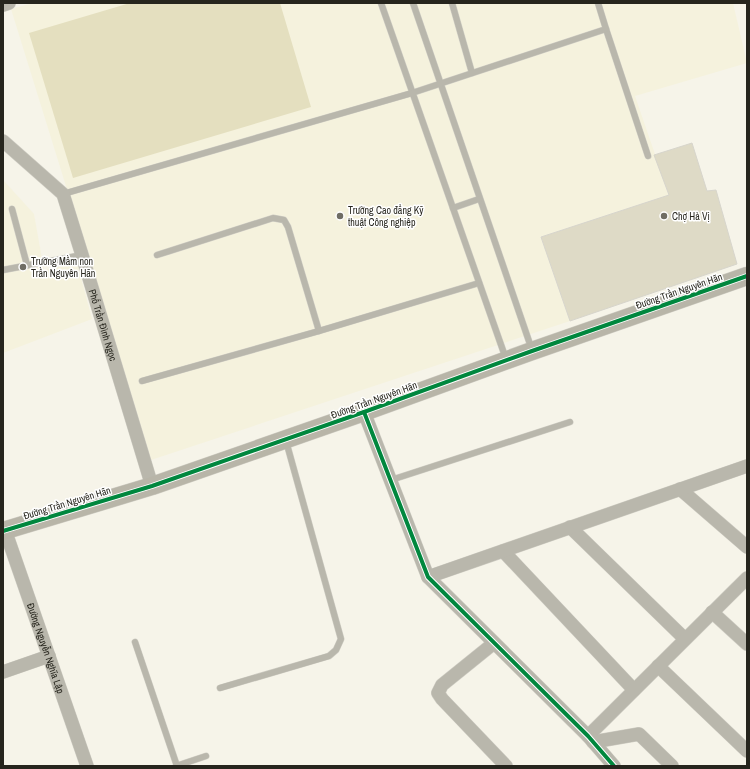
<svg xmlns="http://www.w3.org/2000/svg" width="750" height="769" font-family="'Archivo Narrow',sans-serif">
  <style>
    .built { fill: #f5f2dd }
    .green { fill: #e4dfbf }
    .building { fill: #dedac6; stroke: #d7d5cc }
    .lines { fill: none; stroke-linecap: round; stroke-linejoin: round }
    .lane-casing { stroke: #d0cec5; stroke-width: 7 }
    .street-casing { stroke: #d0cec5; stroke-width: 14 }
    .secondary-casing { stroke: #d0cec5; stroke-width: 19 }
    .lane { stroke: #b9b7ac; stroke-width: 6 }
    .street { stroke: #b9b7ac; stroke-width: 13 }
    .secondary { stroke: #b8b5a8; stroke-width: 18 }
    .cycleway-casing { stroke: #fff; stroke-width: 6 }
    .cycleway { stroke: #00873e; stroke-width: 4 }
    .poi-dot { fill: #6f6d64; stroke: #fff; stroke-width: 1.5 }
    .labels { text-anchor: middle; dominant-baseline: central; stroke-width: 3; stroke-linejoin: round; paint-order: stroke }
    .poi-label { font-size: 10px; fill: #26251d; stroke: #fff; text-anchor: start }
    .street-label { font-size: 10px; fill: #26251d; stroke: #fff }
  </style>
  <rect width="100%" height="100%" fill="#f6f4e9"/>
  <g class="built">
    <path d="M33,3h700l14,60 -112,33 34,99 -128,42 29,84 -419,139 -140,-451z"/>
    <path d="M3,180l31,34 10,56 33,-7 15,56 -89,34z"/>
  </g>
  <path class="green" d="M130,3h150l31,104 -238,71 -44,-145z"/>
  <path class="building" d="M692,143l15,48 9,-1 21,74 -167,57 -29,-84 128,-42 -15,-40z"/>
  <g class="lines">
    <g class="lane-casing">
      <g id="lane">
        <path d="M381,3l125,356"/>
        <path d="M413,3l119,347"/>
        <path d="M452,3l20,70"/>
        <path d="M606,29l42,127"/>
        <path d="M63,194l349,-101 194,-64 -8,-26"/>
        <path d="M453,208l26,-9"/>
        <path d="M12,209l15,56"/>
        <path d="M157,255l116,-37 11,2 4,7 31,104"/>
        <path d="M3,270l79,-15"/>
        <path d="M142,381l177,-50 160,-48"/>
        <path d="M391,480l179,-58"/>
        <path d="M135,642l42,124"/>
        <path d="M220,688l109,-32 7,-6 5,-11 -55,-198"/>
        <path d="M176,766l30,-10"/>
      </g>
    </g>
    <g class="street-casing">
      <g id="street">
        <path d="M3,5l6,-2"/>
        <path id="s1" d="M3,141l60,53 19,61 70,231"/>
        <path d="M364,412l64,165 160,159 26,30"/>
        <path d="M680,489l67,58"/>
        <path d="M570,527l115,112"/>
        <path id="s2" d="M5,530l82,236"/>
        <path d="M503,551l131,139"/>
        <path d="M428,577l319,-111"/>
        <path d="M712,612l35,32"/>
        <path d="M494,643l-52,42 -4,8 4,6 64,67"/>
        <path d="M658,666l89,85"/>
        <path d="M3,672l46,-16"/>
        <path d="M588,736l159,-158"/>
        <path d="M593,742l46,-8 33,32"/>
      </g>
    </g>
    <g class="secondary-casing">
      <path id="secondary" d="M3,531l149,-45 212,-74 168,-61 215,-75"/>
    </g>
    <use href="#lane" class="lane"/>
    <use href="#street" class="street"/>
    <use href="#secondary" class="secondary"/>
    <g class="cycleway-casing">
      <g id="cycleway">
        <path d="M364,412l64,165 160,159 26,30"/>
        <path d="M3,531l149,-45 212,-74 168,-61 215,-75"/>
      </g>
    </g>
    <use href="#cycleway" class="cycleway"/>
  </g>
  <g class="poi-dot">
    <circle cx="340" cy="216" r="4"/>
    <circle cx="664" cy="216" r="4"/>
    <circle cx="23" cy="267" r="4"/>
  </g>
  <g class="labels">
    <g class="poi-label">
      <text x="348" y="210">Trường Cao đẳng Kỹ<tspan x="348" dy="12">thuật Công nghiệp</tspan></text>
      <text x="672" y="216">Chợ Hà Vị</text>
      <text x="31" y="261">Trường Mầm non<tspan x="31" dy="12">Trần Nguyên Hãn</tspan></text>
    </g>
    <g class="street-label">
      <text transform="translate(679 291) rotate(-19)">Đường Trần Nguyên Hãn</text>
      <text stroke="none"><textPath href="#s1" startOffset="217">Phố Trần Đình Ngọc</textPath></text>
      <text transform="translate(374 400) rotate(-20)">Đường Trần Nguyên Hãn</text>
      <text transform="translate(67 503) rotate(-17)">Đường Trần Nguyên Hãn</text>
      <text stroke="none"><textPath href="#s2" startOffset="125">Đường Nguyễn Nghĩa Lập</textPath></text>
    </g>
  </g>
  <rect width="750" height="769" fill="none" stroke="#26251d" stroke-width="8"/>
</svg>
